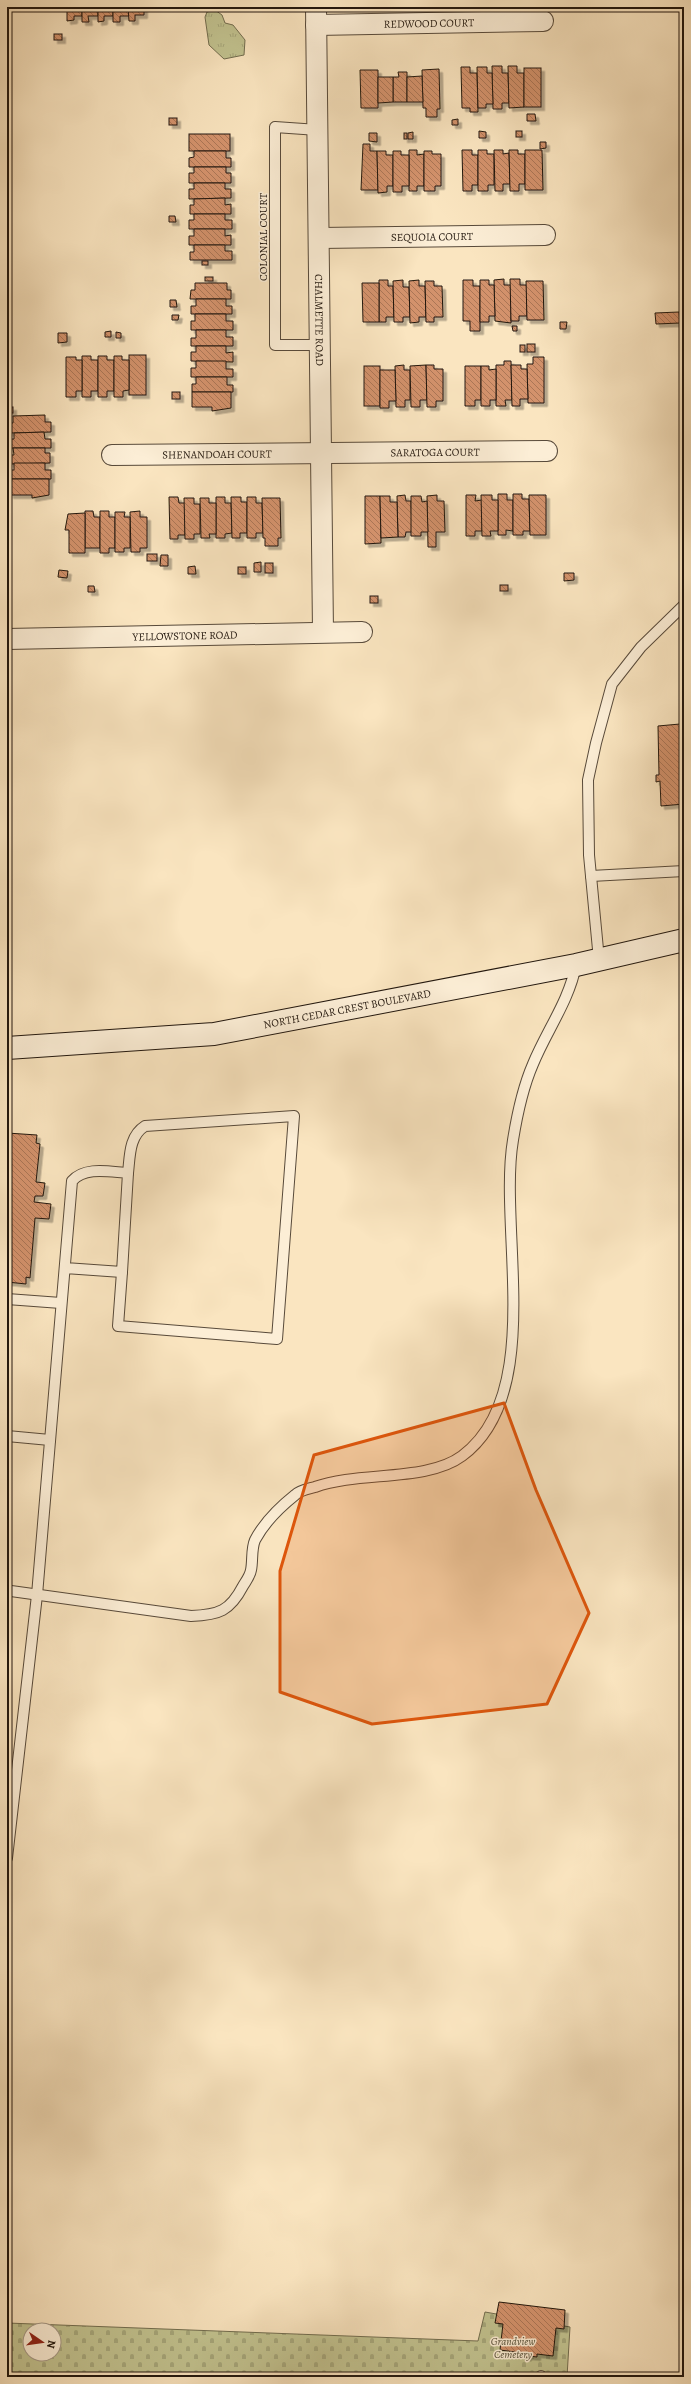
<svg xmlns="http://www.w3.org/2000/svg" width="691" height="2384" font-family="Alegreya,serif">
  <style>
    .cemetery { fill: url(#cemetery-stones); stroke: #726d4f; fill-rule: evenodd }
    .park { fill: url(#park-tufts); stroke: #726d4f }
    .building { fill: url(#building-back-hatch); stroke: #22170e; filter: url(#shadow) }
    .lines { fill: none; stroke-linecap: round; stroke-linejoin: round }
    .service-casing { stroke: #584a3a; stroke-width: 12 }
    .minor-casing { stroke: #584a3a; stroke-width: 22 }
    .secondary-casing { stroke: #22170e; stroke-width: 24 }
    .service { stroke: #fceed6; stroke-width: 10 }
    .minor { stroke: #fceed6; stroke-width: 20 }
    .secondary { stroke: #fceed6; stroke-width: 22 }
    .marked { fill: #de560c; fill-opacity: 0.2; stroke: #de560c; stroke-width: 3; stroke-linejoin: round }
    .labels { text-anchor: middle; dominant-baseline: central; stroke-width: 3; stroke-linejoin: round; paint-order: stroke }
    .street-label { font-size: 11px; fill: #22170e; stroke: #fceed6 }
    .park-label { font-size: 11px; font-style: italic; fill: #5a533c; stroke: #fceed6 }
  </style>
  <defs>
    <pattern id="cemetery-stones" width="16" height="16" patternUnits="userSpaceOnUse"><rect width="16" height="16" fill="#c2c390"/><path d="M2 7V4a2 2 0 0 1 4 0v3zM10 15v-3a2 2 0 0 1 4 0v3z" fill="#a6a77b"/></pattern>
    <pattern id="park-tufts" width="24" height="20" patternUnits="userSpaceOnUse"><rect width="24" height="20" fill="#c2c390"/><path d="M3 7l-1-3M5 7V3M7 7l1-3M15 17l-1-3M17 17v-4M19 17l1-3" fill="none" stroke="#a6a77b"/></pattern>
    <pattern id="building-back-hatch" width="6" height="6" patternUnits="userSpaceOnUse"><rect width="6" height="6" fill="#d3926c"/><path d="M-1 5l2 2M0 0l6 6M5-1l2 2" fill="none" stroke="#ab7657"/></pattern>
    <filter id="shadow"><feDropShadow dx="3.5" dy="3.5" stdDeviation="0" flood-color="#0004"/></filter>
  </defs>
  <rect width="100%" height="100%" fill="#fae5c0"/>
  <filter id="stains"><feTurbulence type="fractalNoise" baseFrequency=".005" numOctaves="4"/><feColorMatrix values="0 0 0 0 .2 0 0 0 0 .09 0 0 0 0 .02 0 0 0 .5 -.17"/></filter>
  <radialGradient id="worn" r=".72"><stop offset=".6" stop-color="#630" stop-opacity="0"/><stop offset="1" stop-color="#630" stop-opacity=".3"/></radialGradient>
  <path class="cemetery" d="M485,2312l85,15 -3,50h-560v-54l471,18zM30,2330h24v24h-24z"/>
  <path class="park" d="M215,10l7,5 3,8 8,2 12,15 -1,15 -20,4 -15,-14 -4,-28 2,-5z"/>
  <g class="building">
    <path d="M67,7h15v9h-8v4l-7,1z"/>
    <path d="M82,7h16v9h-10l1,6h-7z"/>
    <path d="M98,7h15v9h-9v5l-6,1z"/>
    <path d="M113,7h15l1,9h-9v6h-7z"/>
    <path d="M128,7h16v8h-9v6h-6z"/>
    <rect x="54" y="34" width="8" height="6"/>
    <path d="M492,66h10v7h6l1,30h-7v6h-9z"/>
    <path d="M508,66h9v7h7v34l-15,1z"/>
    <path d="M461,67h9v6h7l1,39h-8v-4h-8z"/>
    <path d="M477,67h10v6h5l1,31h-7v4h-8z"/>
    <rect x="524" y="68" width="17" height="39"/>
    <path d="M439,69l1,40h-3v8h-11v-9h-3l-1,-38z"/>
    <path d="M360,70h18v38h-17z"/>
    <path d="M398,72h9v30h-14v-25h6z"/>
    <path d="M422,76l1,26h-16v-25z"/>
    <path d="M378,77h15v25l-15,1z"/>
    <path d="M527,114h8l1,7h-9z"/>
    <rect x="169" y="118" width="8" height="7"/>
    <path d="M458,119v6h-6v-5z"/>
    <path d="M479,131l7,1v6h-7z"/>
    <rect x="516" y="131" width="6" height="6"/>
    <path d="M413,132v7h-5v-6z"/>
    <path d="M369,133h8v9l-8,-1z"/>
    <rect x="404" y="133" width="3" height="6"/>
    <rect x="189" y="134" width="41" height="17"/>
    <path d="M540,142h6v6l-6,1z"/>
    <path d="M363,144h7v7h7l1,39h-17z"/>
    <path d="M409,150h8v5l7,-1v32h-7v5h-8z"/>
    <path d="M462,150h10v5h6v30h-6v6h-9z"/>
    <path d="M478,150h9v4h7v31h-6v6h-10z"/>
    <path d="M494,150h9v4l6,-1 1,31h-7v7h-8z"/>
    <path d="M509,150h9v4h7v30h-6v7h-9z"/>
    <path d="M525,150h17l1,40h-18z"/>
    <path d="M194,151h32v7h5v9h-42v-9l5,-1z"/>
    <path d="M377,151h9v4h7v31h-6v6l-9,1z"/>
    <path d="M393,151h8v4h8v31h-7v6h-9z"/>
    <path d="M424,151h8v3h9v32h-6v5h-11z"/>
    <path d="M194,167h32v6h5v10h-42v-10h5z"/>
    <path d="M194,183h31v6h6v9l-42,1v-10h5z"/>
    <path d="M225,198v7l6,-1v10h-41v-9h4v-6z"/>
    <path d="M194,214h31v6h7v9h-43v-9h5z"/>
    <path d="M169,216h6l1,6h-7z"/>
    <path d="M194,229h31v7l6,-1v10h-42v-9h5z"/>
    <path d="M194,245h31v6h7v9h-42v-8h4z"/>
    <rect x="202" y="261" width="6" height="4"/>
    <rect x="205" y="277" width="8" height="4"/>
    <path d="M504,279v6h7v38l-16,-2 -1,-41z"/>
    <path d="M510,279h10v6h7v31h-8v5h-8z"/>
    <path d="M379,280h9v6h5l1,31h-8v5h-7z"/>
    <path d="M403,280v7h6l1,30h-7v5h-9l-1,-41z"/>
    <path d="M419,280v6h6l1,31h-7v5l-9,1 -1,-42z"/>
    <path d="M463,280h10v6h7v45h-10v-10h-7z"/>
    <path d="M480,280h9v5h5l1,31h-6v6h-9z"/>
    <path d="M425,281h9v5h8l1,31h-9v5h-8z"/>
    <path d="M526,281h17l1,39h-17z"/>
    <path d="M195,283h32v7h4v9h-41l1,-9h4z"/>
    <path d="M362,283h17v39h-16z"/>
    <path d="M196,299h30v7h6v8h-41v-8h5z"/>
    <path d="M170,300h6l1,7h-7z"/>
    <path d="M679,312l1,11 -24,1 -1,-11z"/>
    <path d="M195,314h31v7h7v9h-42v-9h4z"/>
    <path d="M172,315h7l-1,5h-6z"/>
    <path d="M560,322h7l-1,7h-6z"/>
    <path d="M512,326h5v5h-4z"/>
    <path d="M196,330h30v7h7v9h-42v-8h5z"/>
    <path d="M111,331v6h-6v-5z"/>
    <path d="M116,332l5,1v5h-5z"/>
    <path d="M58,333h9v9l-9,1z"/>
    <rect x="527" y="344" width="8" height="8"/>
    <rect x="520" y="345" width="5" height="7"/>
    <path d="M196,346h30v7l7,-1v10l-42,-1v-9h5z"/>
    <rect x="129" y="355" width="17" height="40"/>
    <path d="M82,356h9v4h7v31h-7v6h-9z"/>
    <path d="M98,356h9v4h7v31h-7v6h-9z"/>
    <path d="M114,356h8v4h7v30l-6,1v6h-9z"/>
    <path d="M66,357h10v3h6v31h-6v6h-10z"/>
    <path d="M533,357h11v46h-16l-1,-39h6z"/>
    <path d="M196,361h30v8h7v8h-42v-9h5z"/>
    <path d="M504,361h7l1,39h-7l1,6h-10v-41h8z"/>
    <path d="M404,365v5h6v30h-5v7h-9l-1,-41z"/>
    <path d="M426,365l1,35h-7v7h-9l-1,-41z"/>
    <path d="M426,365h8v4h9v32h-7v6h-9z"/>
    <path d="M511,365h10v4h6l1,30h-8v7h-8z"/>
    <rect x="364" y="366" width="16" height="40"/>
    <path d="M465,366h16v34h-6v6h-10z"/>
    <path d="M481,366h8v4l7,-1v31h-6v6h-9z"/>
    <path d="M380,370h15l1,31h-7v7h-9z"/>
    <path d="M196,377h31v8h6v7h-41v-8h4z"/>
    <rect x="172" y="392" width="8" height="7"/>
    <path d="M192,392h39v16l-19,3v-4h-20z"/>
    <rect x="7" y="407" width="6" height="6"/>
    <path d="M45,415v7h6v10l-42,1 -1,-10h5v-7z"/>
    <path d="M44,432l1,7h6v9h-42v-9h5v-6z"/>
    <path d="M13,448h32v5h5v10l-40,1 -1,-9h5z"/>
    <path d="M14,463h31v7h6v9h-42v-9h5z"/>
    <path d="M9,479h40v16l-17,3v-3h-22z"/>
    <path d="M498,494h9v6h6v31l-7,-1v5h-8z"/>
    <path d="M513,494h9v5h7l1,32h-7v4h-10z"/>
    <path d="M405,495l1,6h5l1,31h-6l-1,5h-7l-1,-41z"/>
    <path d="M437,495v6h7l1,31h-9v15h-8l-1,-51z"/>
    <path d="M466,495h10l-1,6 7,-1v31h-7v5h-9z"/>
    <path d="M481,495h11v5h6v31h-8l1,5h-9z"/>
    <path d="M529,495h17v40h-16z"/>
    <path d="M365,496h15l1,47 -16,1z"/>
    <path d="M380,496h10v6h7l1,35 -17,1z"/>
    <path d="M411,496h10l1,6 5,-1 1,31h-7v4h-10z"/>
    <path d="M169,497h9l1,6h6v32h-7v4h-8z"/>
    <path d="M216,497h9v6h6l1,30 -7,1v4h-9z"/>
    <path d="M231,497h10v5h6v31h-7v5h-8z"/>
    <path d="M247,497h9v6h6l1,30h-7v5h-9z"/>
    <path d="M184,498h10v6h6v30h-6v5h-9z"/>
    <path d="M200,498h9v5h7v31h-7l1,4h-9z"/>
    <path d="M262,498h18l1,40h-3v8h-13v-8h-2z"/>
    <path d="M85,511h8l1,6h6v31h-15z"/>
    <path d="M100,511h9v6h6v31h-6v5h-9z"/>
    <path d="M140,511v6h7v31h-7v4h-9l-1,-40z"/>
    <path d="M115,512h10l-1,5h6v31h-6v4h-9z"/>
    <path d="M85,513v40h-16v-23h-4l3,-16z"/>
    <rect x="147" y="554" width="10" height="7"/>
    <path d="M161,555h7v11h-8z"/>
    <path d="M261,562v10h-7v-9z"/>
    <rect x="265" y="563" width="8" height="10"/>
    <path d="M195,566l1,8h-8v-7z"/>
    <rect x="238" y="567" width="8" height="7"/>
    <path d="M59,570l9,1 -1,7 -9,-1z"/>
    <path d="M564,573h10v7l-10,1z"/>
    <rect x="500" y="585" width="8" height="6"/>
    <path d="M88,586h6l1,6h-7z"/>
    <rect x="370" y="596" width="8" height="7"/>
    <path d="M680,724l1,7h3v15h-2l2,58 -23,2 -1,-25 -4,1v-7h3l-1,-49z"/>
    <path d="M7,1133l30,2 -1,8 4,1 -4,38 9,1 -2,13h-8l-1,6 17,2 -2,15 -14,-1 -5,60 -4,-1v7l-19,-2z"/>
    <path d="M499,2302l66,8 -1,19 -8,-1 -3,28 -16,-2v3l-8,-1 -2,2 -2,-3 -11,-1 1,-2 -15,-2 3,-26 -8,-1z"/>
  </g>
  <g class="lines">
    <g class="service-casing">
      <g id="service">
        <path d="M318,130l-43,-3v218h45"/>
        <path d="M591,876l93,-5"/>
        <path d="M599,960l-10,-105 -1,-75 8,-37 16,-59 29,-37 43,-42"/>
        <path d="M122,1272l-4,54 159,13 17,-223 -149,10c-16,10 -15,30 -17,47"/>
        <path d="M7,1299l54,4"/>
        <path d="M7,1436l43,4"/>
        <path d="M7,1589l4,2 180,25c28,-1 39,-5 52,-30 3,-5 7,-10 8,-16 2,-9 0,-21 4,-30 9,-17 25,-33 40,-45 5,-5 13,-6 20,-8 44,-16 112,-5 147,-31 84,-62 36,-227 51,-316 4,-25 10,-53 20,-76 14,-34 36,-63 43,-99"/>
        <path d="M7,1858l30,-263 35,-414c13,-15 38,-9 56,-8l-6,99 -57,-4"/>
        <path d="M541,2377v-1"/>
      </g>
    </g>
    <g class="minor-casing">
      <g id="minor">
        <path id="s1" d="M316,7l7,625"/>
        <path id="s2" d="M316,25l227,-4"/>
        <path id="s3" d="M320,238l225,-3"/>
        <path id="s4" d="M112,455l435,-4"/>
        <path id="s5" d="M7,639l355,-7"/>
      </g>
    </g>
    <g class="secondary-casing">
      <g id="secondary">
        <path id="s6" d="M7,1048l207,-14 362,-69 108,-25"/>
      </g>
    </g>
    <use href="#service" class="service"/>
    <use href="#minor" class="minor"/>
    <use href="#secondary" class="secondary"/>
  </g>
  <path class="marked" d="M504,1403l32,87 53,123 -42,91 -175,20 -92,-32v-121l34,-116z"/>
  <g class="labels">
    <g class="street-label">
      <text stroke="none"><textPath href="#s2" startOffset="113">REDWOOD COURT</textPath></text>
      <text transform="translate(263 237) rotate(-90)">COLONIAL COURT</text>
      <text stroke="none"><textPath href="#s3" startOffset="112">SEQUOIA COURT</textPath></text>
      <text stroke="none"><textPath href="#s1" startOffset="313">CHALMETTE ROAD</textPath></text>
      <text stroke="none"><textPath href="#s4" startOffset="323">SARATOGA COURT</textPath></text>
      <text stroke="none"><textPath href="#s4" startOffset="105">SHENANDOAH COURT</textPath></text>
      <text stroke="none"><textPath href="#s5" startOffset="178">YELLOWSTONE ROAD</textPath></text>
      <text stroke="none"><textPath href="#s6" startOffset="343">NORTH CEDAR CREST BOULEVARD</textPath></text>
    </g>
    <g class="park-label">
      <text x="513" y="2341">Grandview<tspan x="513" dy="13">Cemetery</tspan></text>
    </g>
  </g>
  <rect width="691" height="2384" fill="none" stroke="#fae5c0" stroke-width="24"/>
  <rect x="8" y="8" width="675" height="2368" fill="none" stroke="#22170e" stroke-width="2"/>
  <rect x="12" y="12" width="667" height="2360" fill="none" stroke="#22170e"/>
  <g transform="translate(42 2342) rotate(103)"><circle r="19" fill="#fceed6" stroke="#a59886"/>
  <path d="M0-3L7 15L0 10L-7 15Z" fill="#8f2418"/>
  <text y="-6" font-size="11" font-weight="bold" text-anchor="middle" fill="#22170e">N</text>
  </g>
  <rect width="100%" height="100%" filter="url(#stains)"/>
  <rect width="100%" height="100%" fill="url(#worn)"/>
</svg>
